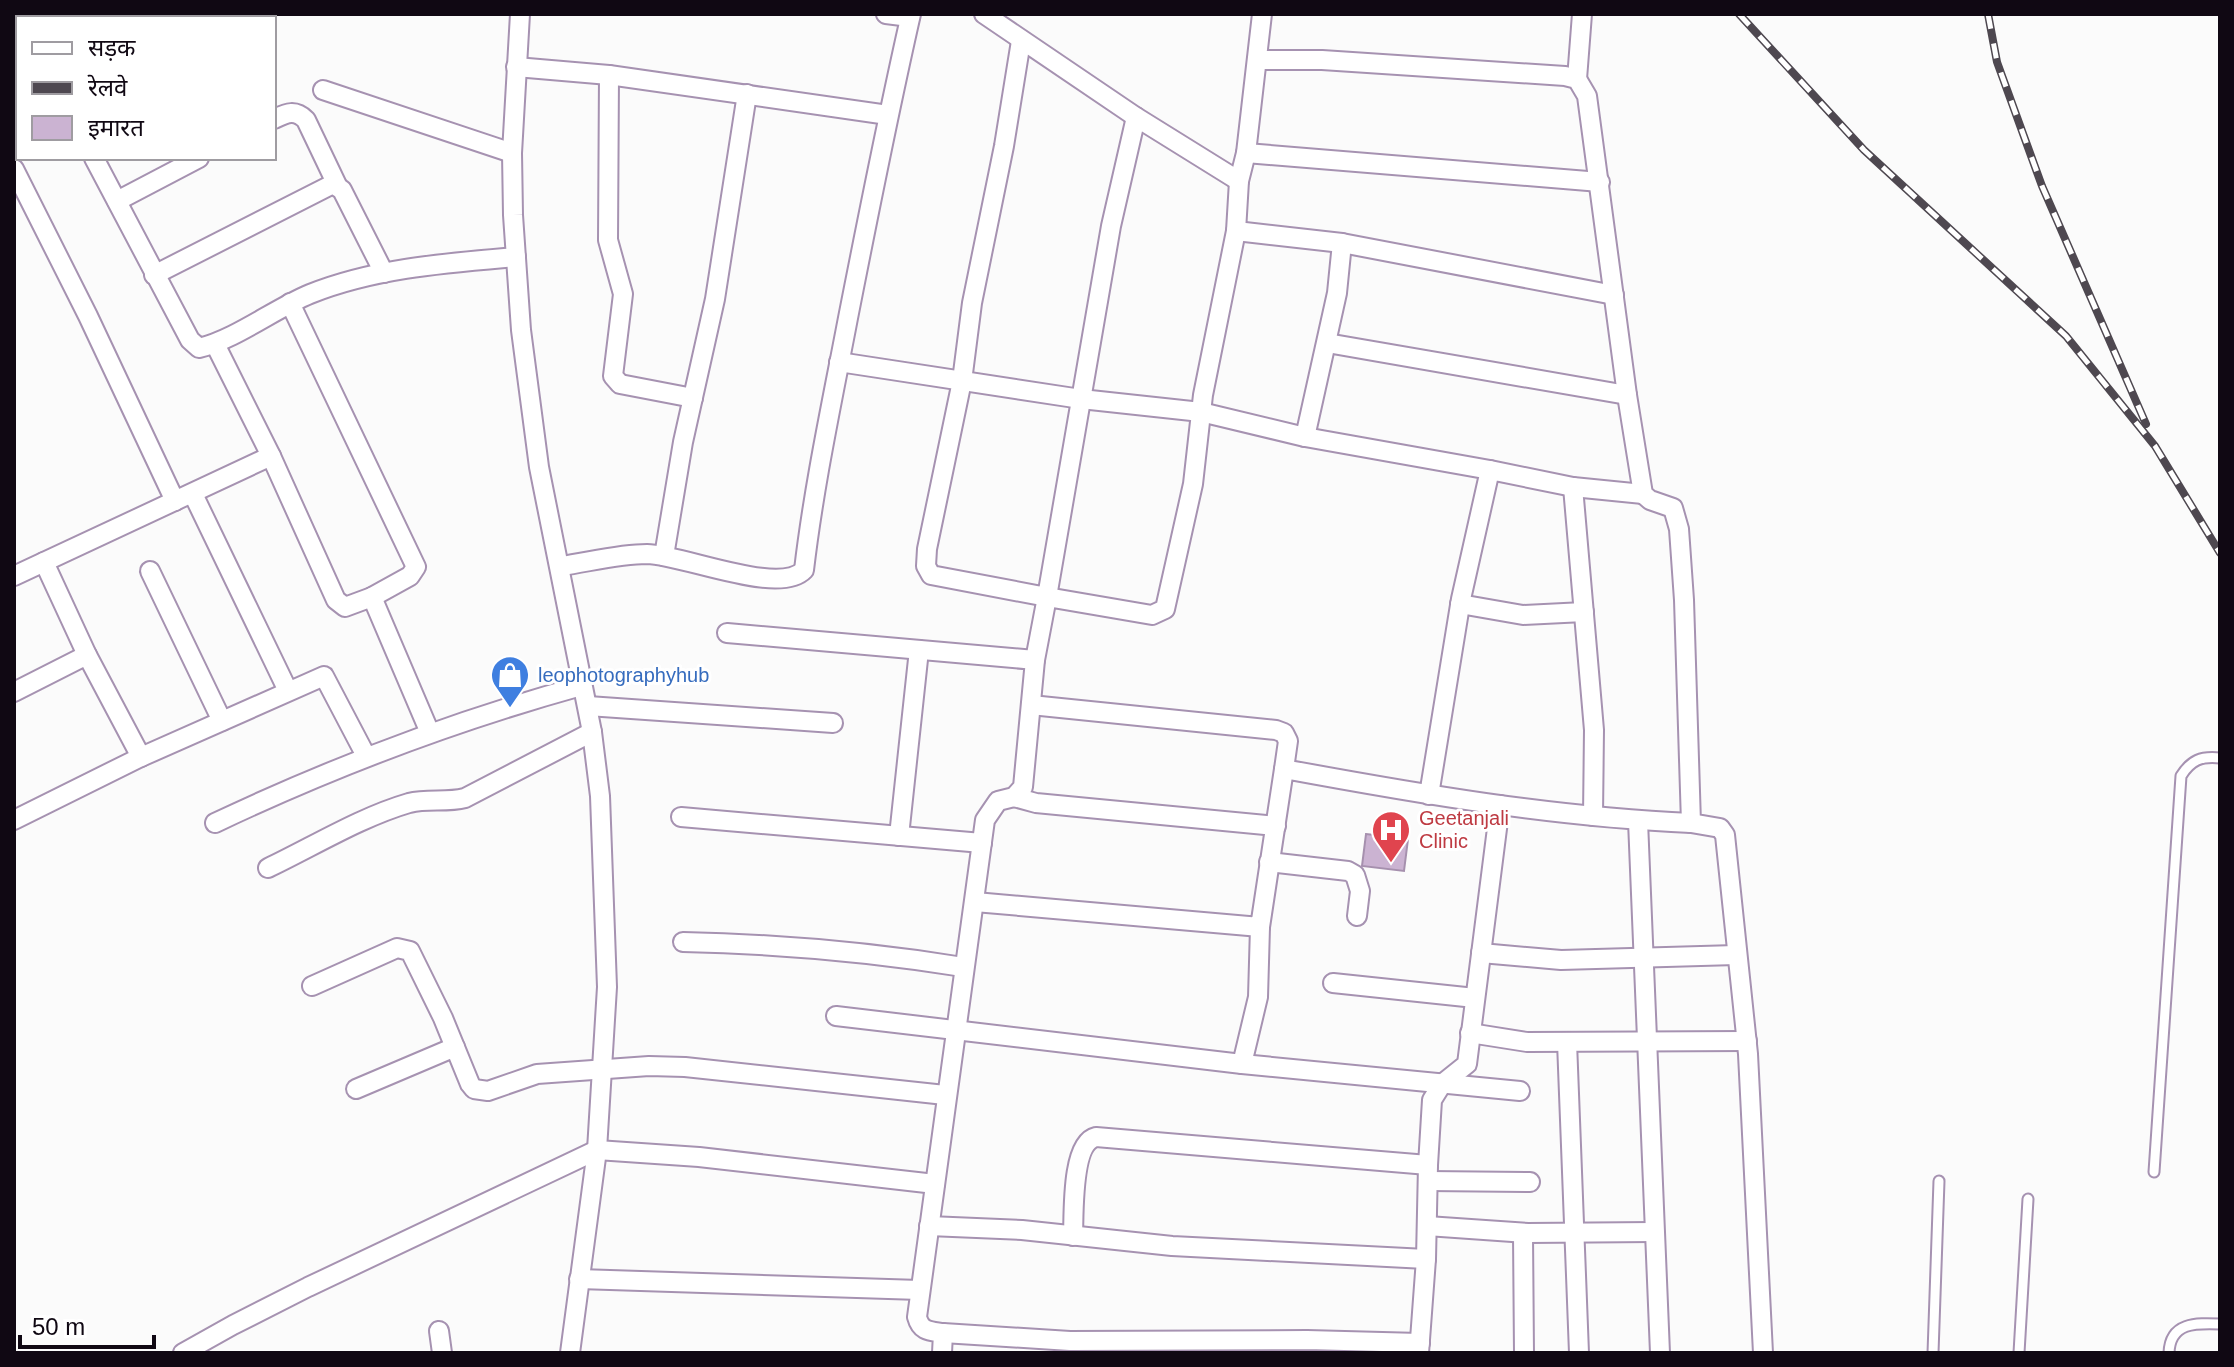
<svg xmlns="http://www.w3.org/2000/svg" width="2234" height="1367" font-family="Helvetica,'Noto Sans Devanagari',sans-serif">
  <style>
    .building { fill: #cbb3d2; stroke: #a690ae; stroke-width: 2 }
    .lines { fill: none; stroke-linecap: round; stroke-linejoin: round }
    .lane-casing { stroke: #a692b1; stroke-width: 13 }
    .street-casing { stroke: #a692b1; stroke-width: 22 }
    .lane { stroke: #fff; stroke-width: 9 }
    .street { stroke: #fff; stroke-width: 18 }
    .rail-casing { stroke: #4e4850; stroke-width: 8 }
    .rail { stroke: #fff; stroke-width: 5; stroke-dasharray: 15; stroke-linecap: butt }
    .labels { text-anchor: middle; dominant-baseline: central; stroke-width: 6; stroke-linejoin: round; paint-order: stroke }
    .shop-label { font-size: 20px; fill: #366cbe; stroke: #fff; text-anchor: start }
    .health-label { font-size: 20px; fill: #be3a42; stroke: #fff; text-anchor: start }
  </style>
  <rect width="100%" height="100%" fill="#fbfbfb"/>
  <path class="building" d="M1366,834l42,5 -4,32 -42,-5z"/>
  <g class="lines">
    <g class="lane-casing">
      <g id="lane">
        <path d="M2154,1172l27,-396c10,-16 20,-20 39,-18"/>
        <path d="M1933,1353l6,-172"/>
        <path d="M2019,1353l9,-154"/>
        <path d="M2169,1353c1,-31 27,-30 51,-29"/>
      </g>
    </g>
    <g class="street-casing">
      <g id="street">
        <path d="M16,14l2,4"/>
        <path d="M520,14l-8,139 1,62 8,115 18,137 53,265 8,64 7,191 -10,163 -27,203"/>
        <path d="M886,14l24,3"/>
        <path d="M984,14l152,103 103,64"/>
        <path d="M1021,41l-17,105 -32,157 -10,78 -35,168 -1,17 5,9 116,22 64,-371 25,-109"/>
        <path d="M1257,60h65l243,16 12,3 10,17 40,299 16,99 7,6 23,8 6,21 5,71 7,223 29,5 5,7 23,219 15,299"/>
        <path d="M516,67l93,8 279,40"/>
        <path d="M609,75l-1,165 15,54 -10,82 7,8 73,14"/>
        <path d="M1577,79l5,-65"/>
        <path d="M323,90l189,63"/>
        <path d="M274,119c13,-6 21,-10 32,1l31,65"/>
        <path d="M1246,153l354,29"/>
        <path d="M94,158l96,182 9,8c37,-9 75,-39 111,-54 65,-26 137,-31 206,-37"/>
        <path d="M14,169l74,147 87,185"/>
        <path d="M117,201l82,-43"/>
        <path d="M1236,231l106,12 272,52"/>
        <path d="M154,275l179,-91 9,6 42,83"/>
        <path d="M290,303l126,264 -6,9 -38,21"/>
        <path d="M1327,343l300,52"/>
        <path d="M215,344l56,112 65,144 9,7 27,-10 58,136"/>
        <path d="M839,362l242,37 120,13 104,25 185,33"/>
        <path d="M1305,437l32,-144 5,-50"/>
        <path d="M1573,487l21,243 -1,86"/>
        <path d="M193,494l95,197"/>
        <path d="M664,556l19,-114 32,-143 32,-205"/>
        <path d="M44,562l43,93 54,102"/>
        <path d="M561,566c28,-4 58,-12 86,-12 37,1 132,42 157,16 10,-85 28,-168 44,-252 20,-102 40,-203 63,-304"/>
        <path d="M150,571l72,150"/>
        <path d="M14,576l257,-120"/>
        <path d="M1460,604l63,11 61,-3"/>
        <path d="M727,633l308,27"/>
        <path d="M14,692l73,-37"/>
        <path d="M1031,705l245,25 8,3 4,8 -4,28"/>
        <path d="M588,706l245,17"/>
        <path d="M1429,795l32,-196 29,-129 83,17 70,7"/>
        <path d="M1014,797l22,6 240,23"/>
        <path d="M681,817l301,26"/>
        <path d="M14,820l127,-63 183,-81 42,80"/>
        <path d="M1638,821l22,532"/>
        <path d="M215,823c118,-56 240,-102 366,-137"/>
        <path d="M899,836l20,-186"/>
        <path d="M1269,862l79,9 7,4 5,16 -3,25"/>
        <path d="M268,868c46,-22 93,-51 141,-65 19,-5 37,0 56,-5l127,-66"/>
        <path d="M975,902l285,25 24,-158c135,25 270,48 407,54"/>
        <path d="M683,942c95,2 187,10 280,25"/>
        <path d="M1481,953l80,7 175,-5"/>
        <path d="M1333,983l142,15"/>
        <path d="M312,986l85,-38 13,3 33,67 27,66 4,5 14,2 49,-17 112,-8 36,1 260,28"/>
        <path d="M836,1016l406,48 16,-67 2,-70"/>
        <path d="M1470,1033l57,9 220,-1"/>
        <path d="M1567,1042l12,311"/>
        <path d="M1242,1064l278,27"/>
        <path d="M356,1089l99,-42"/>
        <path d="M1428,1181l102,1"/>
        <path d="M929,1226l93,4 150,16 254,13"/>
        <path d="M1427,1226l101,7"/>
        <path d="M1073,1236c1,-22 -2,-93 23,-99l332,28"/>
        <path d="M579,1279l341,11"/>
        <path d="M439,1331l3,22"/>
        <path d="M943,1333l127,8 237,-1 113,3"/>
        <path d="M183,1353l50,-28 75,-38 289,-137 102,7 236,27"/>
        <path d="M942,1353l1,-20c-13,-2 -22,-1 -26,-16l68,-497 13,-19 16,-4 9,-10 12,-127 12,-63 105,18 13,-6 28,-125 10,-89 33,-164 3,-50 7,-28 16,-139"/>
        <path d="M1419,1353l7,-94 2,-94 4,-65 10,-16 25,-20 33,-259"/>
        <path d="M1524,1353l-1,-118 5,-2 126,-1"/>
      </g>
    </g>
    <use href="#lane" class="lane"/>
    <use href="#street" class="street"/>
    <g class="rail-casing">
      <g id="rail">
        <path d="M1739,14l125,136 202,186 89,110 65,107"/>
        <path d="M1988,14l9,48 45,124 104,238"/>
      </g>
    </g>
    <use href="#rail" class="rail"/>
  </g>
  <defs>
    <g id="shop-pin" transform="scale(2)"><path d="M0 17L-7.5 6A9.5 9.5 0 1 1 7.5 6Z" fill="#3f7fe0" stroke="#fff"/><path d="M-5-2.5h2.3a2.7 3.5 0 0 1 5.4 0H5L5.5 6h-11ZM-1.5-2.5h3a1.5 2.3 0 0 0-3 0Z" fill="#fff"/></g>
    <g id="hospital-pin" transform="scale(2)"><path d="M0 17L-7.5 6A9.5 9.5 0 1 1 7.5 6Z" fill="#e0444e" stroke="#fff"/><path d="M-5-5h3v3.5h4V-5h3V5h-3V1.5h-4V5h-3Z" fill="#fff"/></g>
  </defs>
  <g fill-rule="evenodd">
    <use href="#shop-pin" x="510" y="675"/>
    <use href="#hospital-pin" x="1391" y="830"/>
  </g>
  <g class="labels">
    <g class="shop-label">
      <text x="538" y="675">leophotographyhub</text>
    </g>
    <g class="health-label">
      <text x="1419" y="818">Geetanjali<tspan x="1419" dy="23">Clinic</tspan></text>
    </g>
  </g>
  <rect width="2234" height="1367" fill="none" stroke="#100813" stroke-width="32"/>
  <rect x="16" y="16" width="260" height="144" fill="#ffffff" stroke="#9f9ca1" stroke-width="2"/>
  <rect x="32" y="42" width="40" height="12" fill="#ffffff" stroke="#9f9ca1" stroke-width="2"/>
  <text x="88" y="56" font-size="24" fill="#100813">सड़क</text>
  <rect x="32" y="82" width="40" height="12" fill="#4e4850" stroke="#9f9ca1" stroke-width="2"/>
  <text x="88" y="96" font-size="24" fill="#100813">रेलवे</text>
  <rect x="32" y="116" width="40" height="24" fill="#cbb3d2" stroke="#9f9ca1" stroke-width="2"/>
  <text x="88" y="136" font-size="24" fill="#100813">इमारत</text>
  <path d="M20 1335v12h134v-12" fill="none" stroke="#100813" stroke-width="4"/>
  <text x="32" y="1335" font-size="24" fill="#100813" stroke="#ffffff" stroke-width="6" paint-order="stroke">50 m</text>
</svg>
